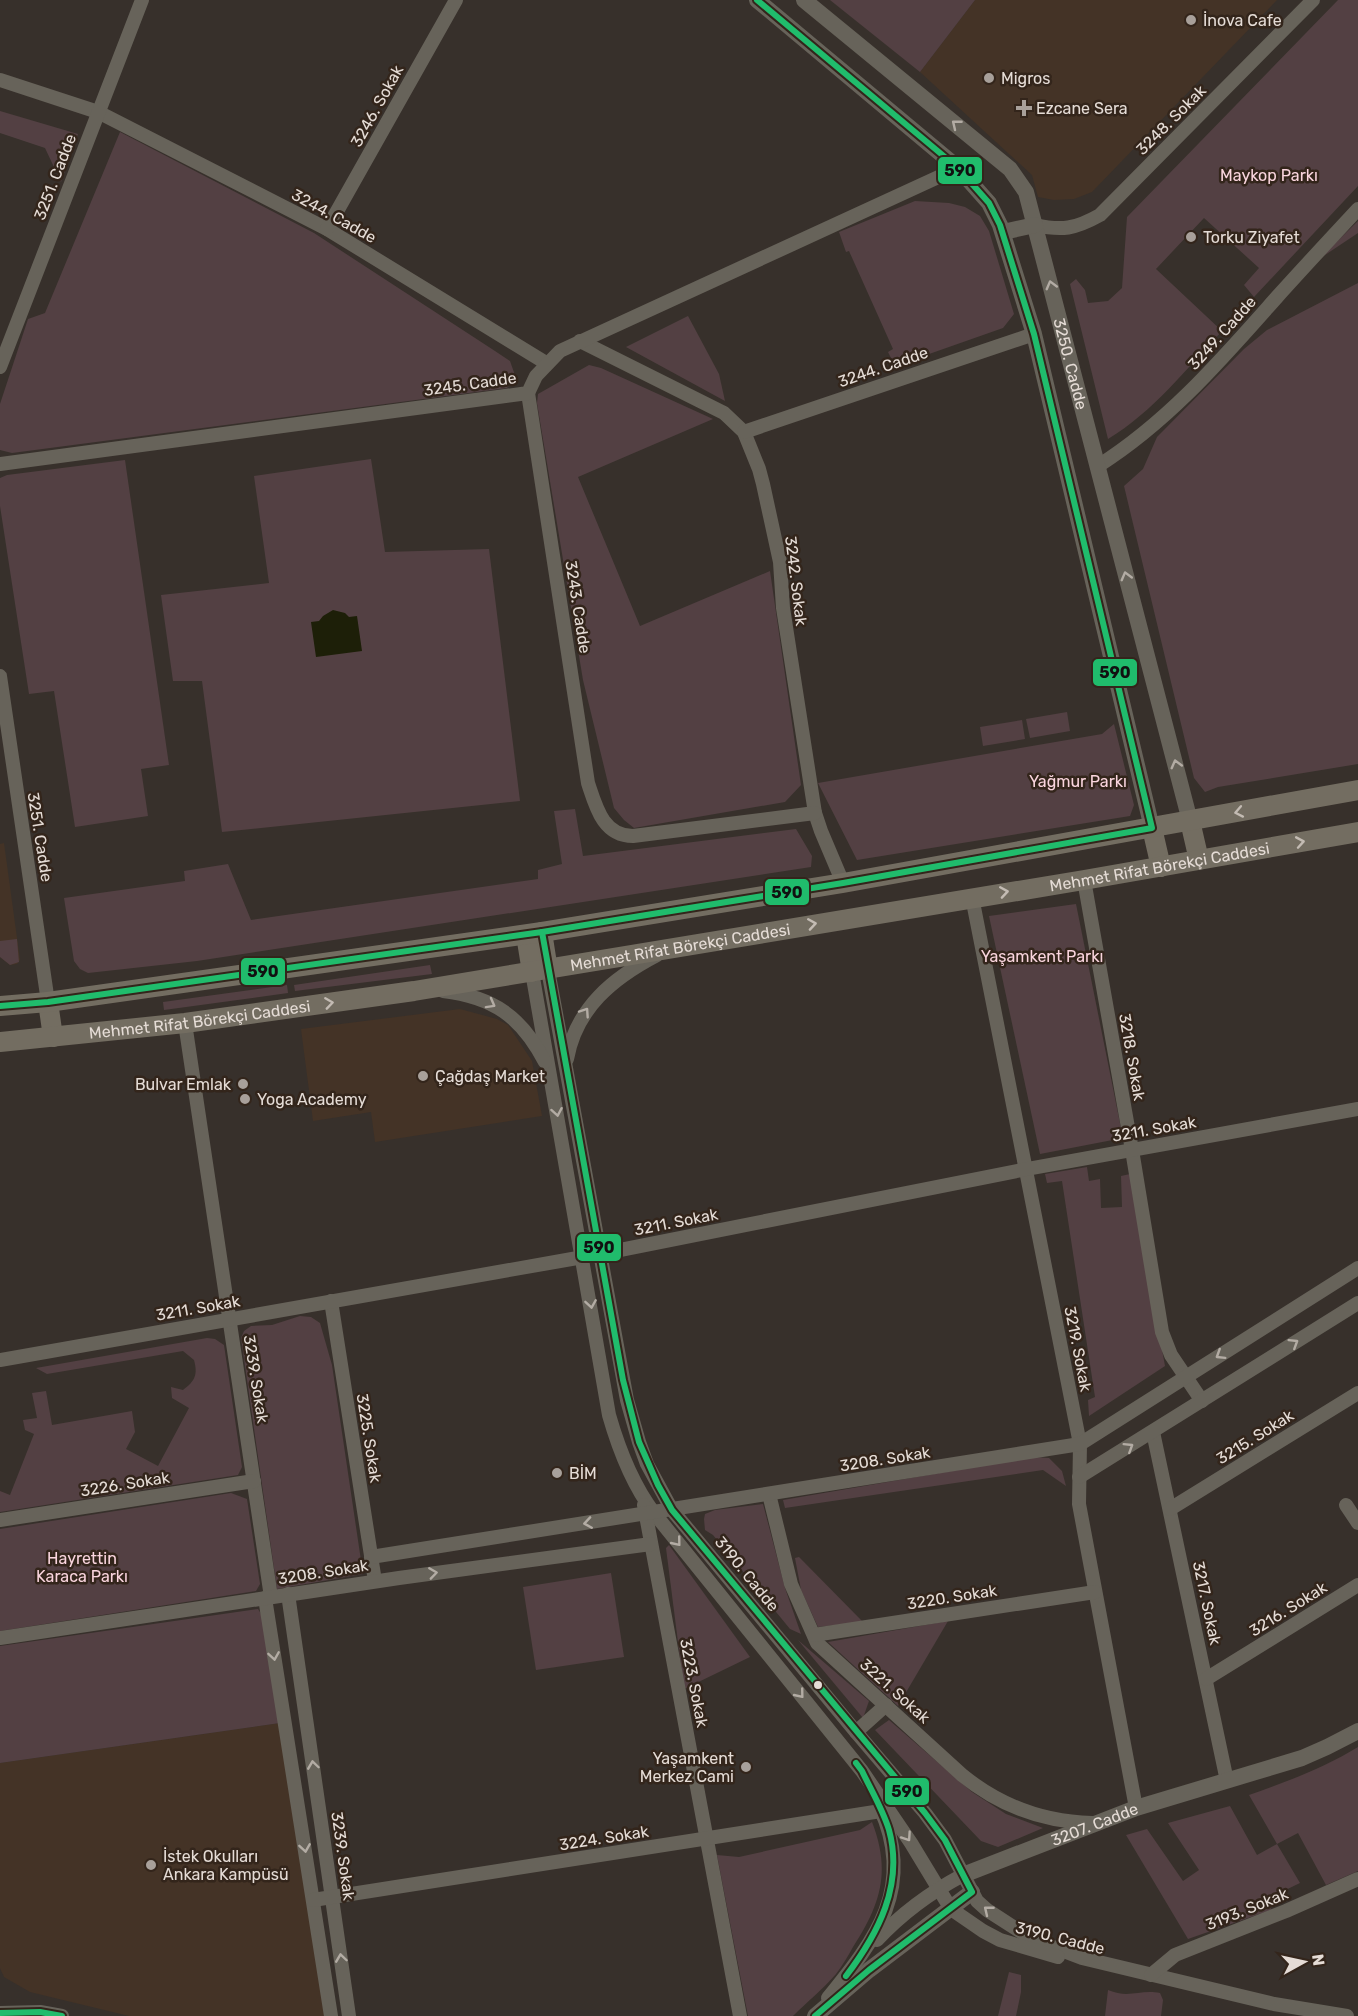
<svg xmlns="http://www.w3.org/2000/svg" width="1358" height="2016" font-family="Rubik,sans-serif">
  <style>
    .built { fill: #443326 }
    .green { fill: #534043 }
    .water { fill: #1d1f08 }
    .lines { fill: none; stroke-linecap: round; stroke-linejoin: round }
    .minor { stroke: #67635a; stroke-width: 14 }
    .tertiary { stroke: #67635a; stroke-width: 16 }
    .secondary { stroke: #736d61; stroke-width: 20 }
    .bus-1-casing { stroke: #33251b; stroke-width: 10 }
    .bus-1 { stroke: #20bc6c; stroke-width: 6 }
    .oneway { stroke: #b3aca4 }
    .oneway2 { stroke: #c3bbb3 }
    .poi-dot { fill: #a8a09a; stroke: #33251b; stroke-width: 2 }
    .bus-dot { fill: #e5dcd6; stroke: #33251b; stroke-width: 2 }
    .labels { text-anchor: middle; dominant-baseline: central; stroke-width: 5; stroke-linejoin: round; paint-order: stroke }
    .poi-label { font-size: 16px; fill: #e5dcd6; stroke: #33251b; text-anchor: start }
    .street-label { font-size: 16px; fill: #e5dcd6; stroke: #33251b }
    .park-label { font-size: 16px; fill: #fad5de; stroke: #33251b }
    .line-badge { stroke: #33251b; stroke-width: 2 }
    .pale-badge-label { font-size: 16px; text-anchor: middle; font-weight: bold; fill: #111 }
  </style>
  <rect width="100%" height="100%" fill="#37302b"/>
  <g class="built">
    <path d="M975,0h302l-185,192 -18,7 -20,1 -16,-3 -6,-22 -112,-103z"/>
    <path d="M4,843l16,117 -3,4 -7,1 -10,-8v-113z"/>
    <path d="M460,1009l37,10 11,6 24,36 10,55 -167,26 -4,-30 -58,9 -12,-92z"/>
    <path d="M280,1723l46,293h-197l-99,-24 -26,-15 -4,-9v-205z"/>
  </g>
  <g class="green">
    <path d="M830,0h145l-55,72z"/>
    <path d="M1338,0h20v186l-104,111 -10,-12 15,-17 -55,-50 -48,51 66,62c-36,38 -69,81 -114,108l-38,-155 6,-5 9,11 3,13 20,-2 14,-13 5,-71z"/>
    <path d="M0,111l78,23 -17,48 -16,-34 -45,-15z"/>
    <path d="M120,132l194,101 181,118 15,10 6,17 -9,10 -495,65 -12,-3v-46l28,-85 17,-6z"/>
    <path d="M915,201l34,2 16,4 15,9 9,15 25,83 -11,14 -108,38 -7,-14 5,-3 -44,-98 -3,1 -7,-20z"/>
    <path d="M1358,221v12l-39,26z"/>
    <path d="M1358,283v481l-140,23 -13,5 -11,-14 -70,-292 19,-17 14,-32 87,-88 23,-19z"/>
    <path d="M688,316l31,58 6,27 -99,-54z"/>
    <path d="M589,365l12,3 112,51 -135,58 62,149 130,-55 31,214 -16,17 -151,26 -10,-8 -10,-12 -31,-128 -46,-277 1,-9z"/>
    <path d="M371,459l14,93 104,-3 31,252 -298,31 -20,-151h-29l-12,-86 108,-12 -15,-107z"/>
    <path d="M125,460l44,305 -28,4 7,47 -73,11 -21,-136 -25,3 -29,-188v-28l7,-3z"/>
    <path d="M1067,712l3,19 -40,7 -4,-19z"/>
    <path d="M1022,720l3,19 -42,7 -3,-19z"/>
    <path d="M1114,724l20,81 -4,11 -273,44 -39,-77 284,-49z"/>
    <path d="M575,809l8,47 213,-27 16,27 -1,11 -614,94 -109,12 -8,-4 -6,-8 -10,-63 121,-17 -1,-10 44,-7 23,56 287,-41v-9l24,-6 -8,-53z"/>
    <path d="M1076,904l47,234 -83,16 -51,-238z"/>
    <path d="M17,939l2,23 -9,3 -10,-8v-16z"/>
    <path d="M430,965l2,9 -137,17 -1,-6z"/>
    <path d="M287,985l1,8 -124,17 -1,-8z"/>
    <path d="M1087,1167l2,14 11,-2 1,29 21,-1 -1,-31 9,-2 35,192 -76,50 -1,-16 7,-3 -33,-216 -15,2 -2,-9z"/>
    <path d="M300,1316l11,1 9,6 12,42 31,209 -86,15 -36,-251 3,-7 7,-5 21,-1z"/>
    <path d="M207,1338l8,1 9,6 18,122 -4,8 -238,37v-21l10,4 24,-61 -9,-4 -2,-10 14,-2 -5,-25 14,-2 6,34 80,-14 3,21 -9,17 32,17 31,-58 -17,-10 -1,-11 12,3c12,-9 15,-15 11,-30l-11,-9 -136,23 -11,-6z"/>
    <path d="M1033,1457l16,1 13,13 4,15 -23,-16 -258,38 -2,-8z"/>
    <path d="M231,1493l16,6 13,85 -4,7 -256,40v-102z"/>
    <path d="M763,1504l22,84 16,46 -11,-5 -77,-94 -8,-5 -1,-11 1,-5 10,-4z"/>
    <path d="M669,1545l81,112 -66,32 -18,-141z"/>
    <path d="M799,1557l64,65 -45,5 -17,-37 -6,-32z"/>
    <path d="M611,1573l13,84 -88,13 -13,-83z"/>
    <path d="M258,1609l7,11 15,103 -280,40v-117z"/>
    <path d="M948,1621l-50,85 -70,-64z"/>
    <path d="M798,1640l71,61 -6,17z"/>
    <path d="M889,1720l83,72 34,22 37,14 -45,19 -17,-6 -106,-111z"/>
    <path d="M1358,1747v124l-32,14 -28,-52 -21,11 23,39 -31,15 2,12 -83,29 -62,-104 21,-6 36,52 16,-11 -31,-47 62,-17 27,49 20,-11 -28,-49c37,-13 75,-27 109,-48z"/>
    <path d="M872,1822c19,49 9,82 -19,125 -5,9 -11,19 -17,27 -13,15 -29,28 -43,42h-45l-31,-161 22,2 121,-27z"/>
    <path d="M1009,1972l12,3v17l-5,24h-18z"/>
    <path d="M1108,1990c21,9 32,-1 52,3l3,7 -2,16h-56z"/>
  </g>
  <path class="water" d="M333,610l12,3 4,4 8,-1 5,35 -46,6 -5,-35 8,-1 4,-5z"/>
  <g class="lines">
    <g class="minor">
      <path d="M0,80l98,32 229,117 219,134"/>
      <path d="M1035,225c27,6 40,4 65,-10l213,-215"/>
      <path d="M327,229l129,-229"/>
      <path d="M580,341l144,72 20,19 15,37 4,15 17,78 3,46 32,205 6,18 22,52"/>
      <path d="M0,367l142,-367"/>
      <path d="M528,393l60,390c8,24 15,53 45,53l182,-23"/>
      <path d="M744,432l290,-98"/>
      <path d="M0,464l528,-71 8,-17 24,-25 398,-183"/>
      <path d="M1098,466c71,-45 124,-107 179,-169 27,-30 54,-59 81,-88"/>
      <path d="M0,676l48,326"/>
      <path d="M1084,880l48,270 30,182 9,23 31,46"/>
      <path d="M972,897l108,547 -1,60 57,304"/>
      <path d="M548,970l79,430 12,42 8,22 25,46 184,222 69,81 20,27 32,61 10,9 45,29 50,19 192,46 73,12"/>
      <path d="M532,972l77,443c10,35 23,69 45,98l208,258 49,72 40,66 32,22 17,9 58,17"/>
      <path d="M443,991c50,6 78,25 102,71"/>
      <path d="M185,1023l86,574"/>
      <path d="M567,1059c9,-51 46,-81 90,-104"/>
      <path d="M331,1301l44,280"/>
      <path d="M0,1360l600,-106 427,-85 331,-60"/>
      <path d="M1153,1432l74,349"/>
      <path d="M1079,1477l279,-174"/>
      <path d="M769,1494l22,90 26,59 145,132c37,30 81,47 130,48"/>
      <path d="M644,1505l96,511"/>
      <path d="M1346,1505l12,18"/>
      <path d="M1170,1509l188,-116"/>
      <path d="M0,1520l254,-39"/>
      <path d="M371,1557l709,-113 278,-176"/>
      <path d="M288,1594l61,422"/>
      <path d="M265,1598l66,418"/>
      <path d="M814,1635l281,-43"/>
      <path d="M0,1638l399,-60 252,-34"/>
      <path d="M1206,1679l152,-94"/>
      <path d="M856,1732l30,-27"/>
      <path d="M313,1900l568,-89"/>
      <path d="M877,1940c25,-27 54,-48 86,-65"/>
      <path d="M1151,1975l24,-20 111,-44 72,-32"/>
      <path d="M828,1998c48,-59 88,-111 52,-190"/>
      <path d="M0,2013l40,-1 22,4"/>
    </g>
    <g class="tertiary">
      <path d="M757,0l201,168 31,35 11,22 34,109 118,494"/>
      <path id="s1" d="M804,0l206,169 16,23 164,629"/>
      <path d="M1003,232l32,-7"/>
      <path id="s2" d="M963,1875l173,-67 166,-50 25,-11 31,-16"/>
      <path d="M815,2016l54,-46 103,-78"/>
    </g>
    <g class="secondary">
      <path d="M1190,821l9,39"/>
      <path d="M1152,828l9,39"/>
      <path d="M542,932l6,38"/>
      <path d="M526,935l6,37"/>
      <path d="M48,1002l5,35"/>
      <path d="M0,1006l48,-4 494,-70 301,-49 515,-93"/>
      <path id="s3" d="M0,1042l185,-19 229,-32 670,-111 274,-48"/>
    </g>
    <g class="bus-1-casing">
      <g id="bus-1">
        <path d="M542,932l81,448 16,62 19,43 14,25 253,303 20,27 27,52 -103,78 -54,46"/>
        <path d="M0,1006l48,-4 494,-70 301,-49 309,-55 -118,-494 -34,-109 -11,-22 -31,-35 -201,-168"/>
        <path d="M846,1976c32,-42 58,-91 43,-146 -6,-20 -18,-40 -27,-59l-6,-8"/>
        <path d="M0,2013l40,-1 22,4"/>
      </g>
    </g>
    <use href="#bus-1" class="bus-1"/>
  </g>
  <defs><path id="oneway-chevron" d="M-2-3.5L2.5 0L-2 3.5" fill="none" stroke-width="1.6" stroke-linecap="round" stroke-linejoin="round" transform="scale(1.5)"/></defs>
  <g class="oneway">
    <use href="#oneway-chevron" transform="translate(956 124) rotate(-141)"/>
    <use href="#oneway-chevron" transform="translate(1051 285) rotate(-105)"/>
    <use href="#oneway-chevron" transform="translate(1126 576) rotate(-105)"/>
    <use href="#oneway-chevron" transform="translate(1176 764) rotate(-105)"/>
    <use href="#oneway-chevron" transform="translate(491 1004) rotate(29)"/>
    <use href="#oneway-chevron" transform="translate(585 1012) rotate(-56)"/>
    <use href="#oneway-chevron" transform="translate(557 1112) rotate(80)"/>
    <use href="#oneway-chevron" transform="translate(591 1304) rotate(81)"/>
    <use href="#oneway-chevron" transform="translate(1294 1343) rotate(-32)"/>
    <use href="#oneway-chevron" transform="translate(1220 1355) rotate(148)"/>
    <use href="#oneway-chevron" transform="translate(1129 1447) rotate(-32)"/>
    <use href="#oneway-chevron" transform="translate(588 1523) rotate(171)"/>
    <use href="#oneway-chevron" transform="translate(677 1542) rotate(51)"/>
    <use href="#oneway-chevron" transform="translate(433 1573) rotate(-8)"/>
    <use href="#oneway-chevron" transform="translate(274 1656) rotate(81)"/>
    <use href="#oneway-chevron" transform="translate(800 1694) rotate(51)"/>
    <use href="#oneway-chevron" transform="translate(313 1765) rotate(-98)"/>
    <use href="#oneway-chevron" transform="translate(907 1837) rotate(56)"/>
    <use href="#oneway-chevron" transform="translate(305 1848) rotate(81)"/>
    <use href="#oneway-chevron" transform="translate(988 1910) rotate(-141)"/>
    <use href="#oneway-chevron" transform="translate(341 1958) rotate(-98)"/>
  </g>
  <g class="oneway2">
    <use href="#oneway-chevron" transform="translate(1239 812) rotate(169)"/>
    <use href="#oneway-chevron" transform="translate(1300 842) rotate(-10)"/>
    <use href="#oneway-chevron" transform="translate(1004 892) rotate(-9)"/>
    <use href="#oneway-chevron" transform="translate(812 924) rotate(-9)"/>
    <use href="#oneway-chevron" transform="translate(329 1003) rotate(-8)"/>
  </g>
  <g class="poi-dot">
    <circle cx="1191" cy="20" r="6"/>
    <circle cx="989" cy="78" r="6"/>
    <path d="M1021 99h6v6h6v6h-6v6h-6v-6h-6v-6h6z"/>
    <circle cx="1191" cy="237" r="6"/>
    <circle cx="423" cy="1076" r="6"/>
    <circle cx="243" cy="1084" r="6"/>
    <circle cx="245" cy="1099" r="6"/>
    <circle cx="557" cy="1473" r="6"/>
    <circle cx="746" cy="1767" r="6"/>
    <circle cx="151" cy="1865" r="6"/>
  </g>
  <circle class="bus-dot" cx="818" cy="1685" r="5"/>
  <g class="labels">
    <g class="poi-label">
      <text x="1203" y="20">İnova Cafe</text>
      <text x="1001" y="78">Migros</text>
      <text x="1036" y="108">Ezcane Sera</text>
      <text x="1203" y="237">Torku Ziyafet</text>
      <text x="435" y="1076">Çağdaş Market</text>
      <text x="231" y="1084" text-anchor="end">Bulvar Emlak</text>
      <text x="257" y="1099">Yoga Academy</text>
      <text x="569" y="1473">BİM</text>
      <text x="734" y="1758" text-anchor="end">Yaşamkent<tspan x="734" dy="18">Merkez Cami</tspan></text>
      <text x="163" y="1856">İstek Okulları<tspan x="163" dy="18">Ankara Kampüsü</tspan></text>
    </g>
    <g class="street-label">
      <text transform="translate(377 106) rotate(-61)">3246. Sokak</text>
      <text transform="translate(1171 120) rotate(-45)">3248. Sokak</text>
      <text transform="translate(55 177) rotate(-69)">3251. Cadde</text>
      <text transform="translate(334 216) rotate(29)">3244. Cadde</text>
      <text transform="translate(1222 333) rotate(-48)">3249. Cadde</text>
      <text stroke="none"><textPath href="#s1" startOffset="472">3250. Cadde</textPath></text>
      <text transform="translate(883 367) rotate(-19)">3244. Cadde</text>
      <text transform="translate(470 384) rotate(-8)">3245. Cadde</text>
      <text transform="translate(796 581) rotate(83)">3242. Sokak</text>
      <text transform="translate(578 607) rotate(81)">3243. Cadde</text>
      <text transform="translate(40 837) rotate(81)">3251. Cadde</text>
      <text stroke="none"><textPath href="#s3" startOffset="1173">Mehmet Rifat Börekçi Caddesi</textPath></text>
      <text stroke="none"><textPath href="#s3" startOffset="687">Mehmet Rifat Börekçi Caddesi</textPath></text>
      <text stroke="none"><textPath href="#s3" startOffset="201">Mehmet Rifat Börekçi Caddesi</textPath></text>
      <text transform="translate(1132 1057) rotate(80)">3218. Sokak</text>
      <text transform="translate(1154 1129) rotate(-10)">3211. Sokak</text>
      <text transform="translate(676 1222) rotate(-11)">3211. Sokak</text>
      <text transform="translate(198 1308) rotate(-10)">3211. Sokak</text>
      <text transform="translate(1078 1349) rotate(79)">3219. Sokak</text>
      <text transform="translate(256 1379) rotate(81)">3239. Sokak</text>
      <text transform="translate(1255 1437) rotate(-32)">3215. Sokak</text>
      <text transform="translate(369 1438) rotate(81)">3225. Sokak</text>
      <text transform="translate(885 1459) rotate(-9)">3208. Sokak</text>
      <text transform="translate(125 1484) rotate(-9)">3226. Sokak</text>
      <text transform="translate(323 1572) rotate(-9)">3208. Sokak</text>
      <text transform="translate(747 1574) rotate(51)">3190. Cadde</text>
      <text transform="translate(952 1597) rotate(-9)">3220. Sokak</text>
      <text transform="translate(1207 1603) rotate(78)">3217. Sokak</text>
      <text transform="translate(1288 1609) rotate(-32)">3216. Sokak</text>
      <text transform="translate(694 1683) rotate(79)">3223. Sokak</text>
      <text transform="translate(895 1691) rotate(42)">3221. Sokak</text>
      <text stroke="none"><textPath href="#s2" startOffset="141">3207. Cadde</textPath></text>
      <text transform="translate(604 1838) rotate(-9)">3224. Sokak</text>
      <text transform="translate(343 1856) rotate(82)">3239. Sokak</text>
      <text transform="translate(1247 1909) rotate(-22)">3193. Sokak</text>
      <text transform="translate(1060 1938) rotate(14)">3190. Cadde</text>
    </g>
    <g class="park-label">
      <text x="1269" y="175">Maykop Parkı</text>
      <text x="1078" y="781">Yağmur Parkı</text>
      <text x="1042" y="956">Yaşamkent Parkı</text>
      <text x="82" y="1558">Hayrettin<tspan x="82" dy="18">Karaca Parkı</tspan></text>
    </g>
  </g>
  <g class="line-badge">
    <rect x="937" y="156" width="46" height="29" rx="6" fill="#20bc6c"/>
    <rect x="1092" y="658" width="46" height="29" rx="6" fill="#20bc6c"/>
    <rect x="764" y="878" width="46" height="28" rx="6" fill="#20bc6c"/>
    <rect x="240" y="957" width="46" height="29" rx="6" fill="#20bc6c"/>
    <rect x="576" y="1233" width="46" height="29" rx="6" fill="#20bc6c"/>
    <rect x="884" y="1777" width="46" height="29" rx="6" fill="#20bc6c"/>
  </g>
  <g class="pale-badge-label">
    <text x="960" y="176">590</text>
    <text x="1115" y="678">590</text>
    <text x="787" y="898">590</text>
    <text x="263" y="977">590</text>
    <text x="599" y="1253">590</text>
    <text x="907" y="1797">590</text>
  </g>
  <g transform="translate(1304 1962) rotate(82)" stroke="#33251b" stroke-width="4.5" paint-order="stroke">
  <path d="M0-4.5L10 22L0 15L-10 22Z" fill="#e5dcd6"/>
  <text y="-9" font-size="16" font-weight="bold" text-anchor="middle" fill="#e5dcd6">N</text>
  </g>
</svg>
